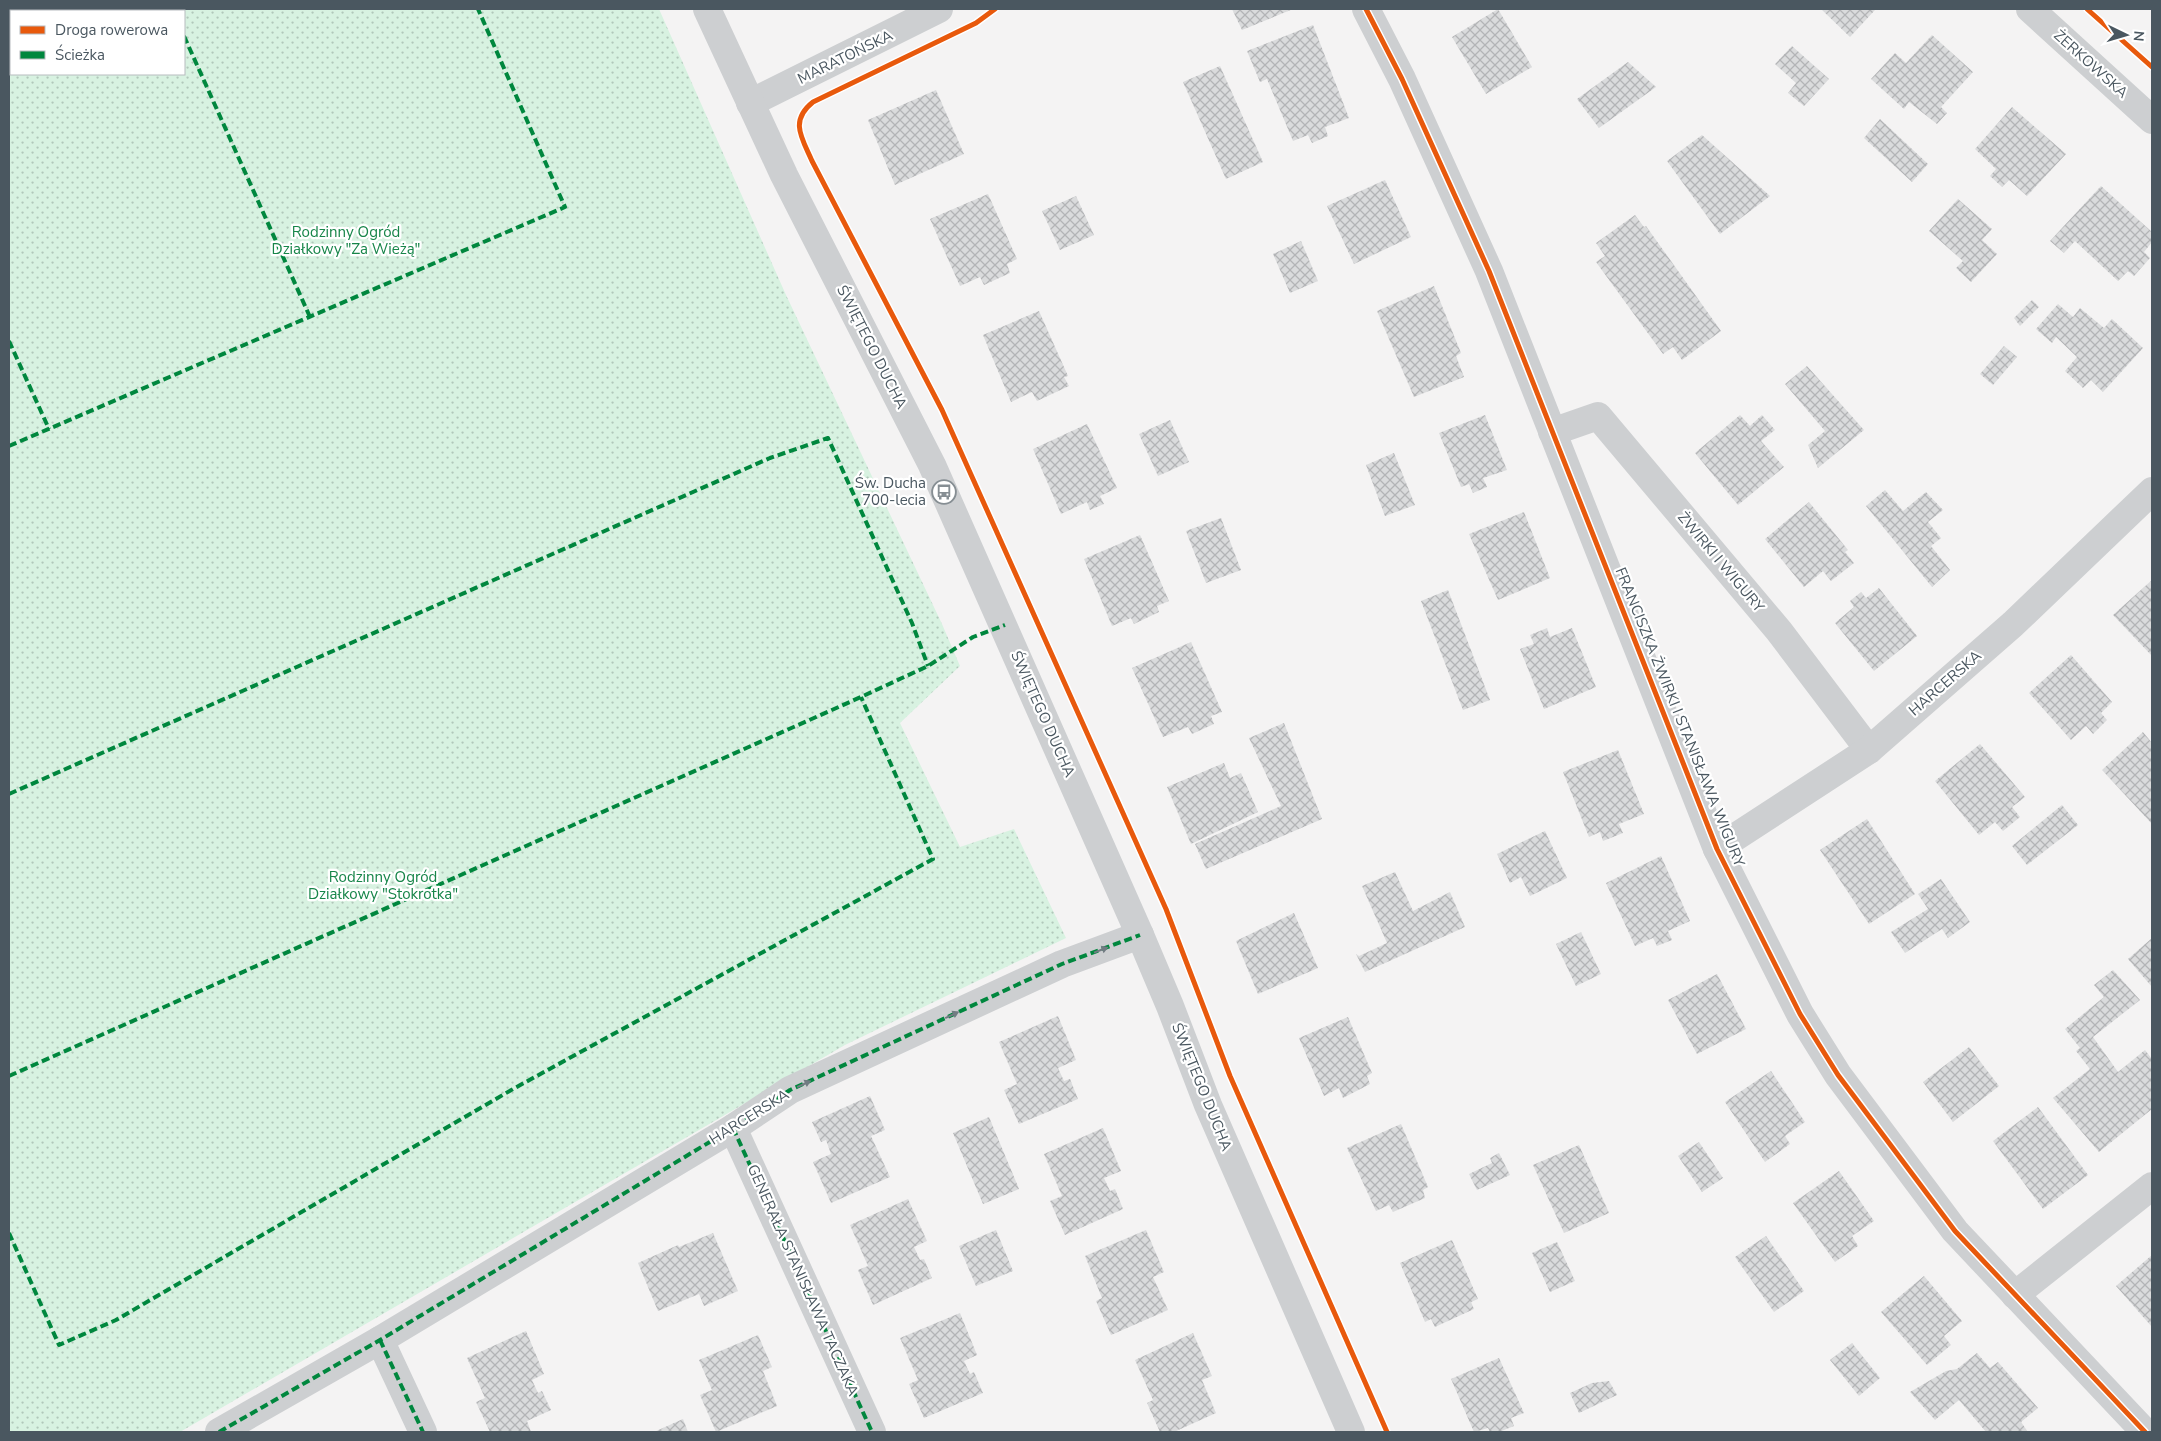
<svg xmlns="http://www.w3.org/2000/svg" width="2161" height="1441" font-family="'Nunito Sans',sans-serif">
  <style>
    .garden { fill: url(#garden-dots); fill-rule: evenodd }
    .building { fill: url(#building-cross-hatch) }
    .lines { fill: none; stroke-linecap: round; stroke-linejoin: round }
    .minor { stroke: #cdcfd1; stroke-width: 28 }
    .tertiary { stroke: #cdcfd1; stroke-width: 28 }
    .quiet { stroke: #00873e; stroke-width: 4; stroke-dasharray: 8 4; stroke-linecap: butt }
    .cycleway-casing { stroke: #fff; stroke-width: 8 }
    .cycleway { stroke: #e8590c; stroke-width: 5 }
    .oneway { fill: #717b82 }
    .labels { text-anchor: middle; dominant-baseline: central; stroke-width: 4.5; stroke-linejoin: round; paint-order: stroke }
    .street-label { font-size: 15px; fill: #4a5760; stroke: #fff }
    .park-label { font-size: 15px; fill: #178549; stroke: #fff }
    .poi-label { font-size: 15px; fill: #4a5760; stroke: #fff; text-anchor: end }
  </style>
  <defs>
    <pattern id="garden-dots" width="8" height="8" patternUnits="userSpaceOnUse" patternTransform="scale(1.25)"><rect width="8" height="8" fill="#d8f2e1"/><path d="M2 2h.1M6 6h.1" fill="none" stroke="#b1c7ba" stroke-width="1.8" stroke-linecap="round"/></pattern>
    <pattern id="building-cross-hatch" width="8" height="8" patternUnits="userSpaceOnUse" patternTransform="scale(1.25)"><rect width="8" height="8" fill="#dadbdc"/><path d="M0 0l8 8M0 8l8-8" fill="none" stroke="#b3b4b6"/></pattern>
  </defs>
  <rect width="100%" height="100%" fill="#f4f3f3"/>
  <path class="garden" d="M9,9h650l127,286 156,329 18,42 -60,57 60,124 54,-18 52,109 -221,107 -665,387h-171zM11,11h173v63h-173z"/>
  <g class="building">
    <path d="M1232,9h61l-51,21z"/>
    <path d="M1498,9l34,58 -46,27 -34,-57z"/>
    <path d="M1821,9h53l1,1 -25,27z"/>
    <path d="M1313,25l36,93 -24,9 3,9 -16,7 -4,-8 -15,6 -26,-62 -7,3 -13,-31z"/>
    <path d="M1932,35l41,37 -32,35 6,6 -10,11 -28,-22 -5,7 -33,-30 24,-26 11,10z"/>
    <path d="M1792,46l37,33 -25,27 -16,-13 8,-10 -21,-19z"/>
    <path d="M1628,62l28,25 -57,41 -22,-29z"/>
    <path d="M1220,66l43,96 -37,17 -43,-97z"/>
    <path d="M936,90l28,64 -69,31 -27,-65z"/>
    <path d="M2012,107l54,47 -39,42 -18,-16 -7,7 -12,-11 6,-7 -21,-20z"/>
    <path d="M1880,119l48,45 -16,18 -48,-44z"/>
    <path d="M1702,135l68,61 -50,38 -53,-73z"/>
    <path d="M1385,180l26,57 -57,27 -27,-58z"/>
    <path d="M2101,186l51,46v10l-8,10 6,6 -16,18 -6,-5 -10,10 -43,-40 -11,12 -14,-12z"/>
    <path d="M988,194l29,65 -10,5 3,9 -26,12 -4,-8 -20,9 -30,-67z"/>
    <path d="M1076,196l18,39 -34,15 -18,-39z"/>
    <path d="M1958,199l34,30 -10,11 15,14 -26,28 -15,-14 7,-7 -34,-30z"/>
    <path d="M1635,215l9,12 2,-1 75,105 -39,29 -9,-13 -10,7 -67,-92 9,-6 -9,-13z"/>
    <path d="M1301,241l17,40 -28,12 -17,-39z"/>
    <path d="M1434,286l27,67 -5,3 8,21 -50,20 -37,-86z"/>
    <path d="M2032,300l7,7 -19,19 -6,-8z"/>
    <path d="M2058,304l15,13 7,-9 24,20 8,-9 31,29 -40,44 -12,-12 -8,8 -18,-17 12,-14 -21,-20 -4,6 -16,-14z"/>
    <path d="M1039,311l29,65 -4,1 5,9 -32,15 -5,-9 -21,10 -28,-67z"/>
    <path d="M2004,346l13,11 -24,28 -13,-11z"/>
    <path d="M1807,366l57,64 -46,38 -10,-23 17,-14 -40,-47z"/>
    <path d="M1485,415l22,55 -24,8 4,9 -14,6 -4,-9 -8,3 -22,-54z"/>
    <path d="M1740,415l10,11 12,-11 13,15 -14,11 23,26 -46,38 -43,-52z"/>
    <path d="M1170,420l19,42 -31,14 -19,-42z"/>
    <path d="M1087,424l30,64 -17,8 4,8 -14,6 -3,-8 -26,12 -28,-65z"/>
    <path d="M1394,453l21,52 -30,11 -19,-51z"/>
    <path d="M1885,490l18,21 23,-19 17,18 -15,12 13,16 -10,8 19,24 -18,17 -66,-81z"/>
    <path d="M1809,502l39,48 -3,2 9,11 -23,18 -8,-10 -19,16 -39,-48z"/>
    <path d="M1524,512l26,66 -52,22 -29,-66z"/>
    <path d="M1221,518l20,52 -35,13 -20,-52z"/>
    <path d="M1140,535l29,66 -12,5 2,6 -25,12 -3,-6 -19,8 -28,-67z"/>
    <path d="M2152,580v76l-39,-41z"/>
    <path d="M1879,588l38,48 -43,35 -39,-48 19,-16 -4,-6 11,-9 5,6z"/>
    <path d="M1448,590l42,110 -27,10 -42,-109z"/>
    <path d="M1547,628l3,9 22,-9 24,59 -52,22 -24,-60 14,-5 -4,-9z"/>
    <path d="M1191,642l31,70 -11,4 3,8 -22,10 -4,-7 -25,10 -31,-69z"/>
    <path d="M2071,655l41,47 -11,11 6,7 -14,14 -7,-8 -15,14 -42,-47z"/>
    <path d="M1284,723l38,96 -116,50 -11,-25 86,-38 -32,-68z"/>
    <path d="M2143,732l9,11v81l-50,-54z"/>
    <path d="M1980,744l45,53 -13,10 8,10 -17,14 -8,-9 -16,13 -44,-54z"/>
    <path d="M1618,750l26,64 -25,10 4,9 -20,8 -3,-9 -11,5 -26,-65z"/>
    <path d="M1224,763l6,15 11,-5 17,39 -67,32 -24,-57z"/>
    <path d="M2062,805l16,20 -51,40 -15,-19z"/>
    <path d="M1867,819l48,75 -46,30 -49,-74z"/>
    <path d="M1545,831l22,47 -37,18 -9,-19 -11,6 -13,-29z"/>
    <path d="M1661,856l29,65 -22,10 4,9 -15,6 -4,-8 -18,8 -29,-63z"/>
    <path d="M1395,872l18,39 37,-19 15,35 -100,45 -9,-18 3,2 28,-13 -25,-57z"/>
    <path d="M1941,879l29,43 -22,16 -6,-9 -37,24 -14,-21 37,-23 -10,-15z"/>
    <path d="M1294,913l24,55 -60,26 -22,-53z"/>
    <path d="M1581,932l20,42 -25,12 -20,-42z"/>
    <path d="M2152,938v49l-24,-28z"/>
    <path d="M2113,970l27,30 -47,37 25,35 27,-22 7,9v50l-53,43 -46,-54 37,-29 -14,-18 4,-3 -15,-19 39,-32 -10,-12z"/>
    <path d="M1717,974l29,55 -49,25 -29,-54z"/>
    <path d="M1058,1016l18,44 -18,8 6,13 6,-2 8,20 -59,25 -15,-34 13,-6 -18,-42z"/>
    <path d="M1348,1017l24,56 -5,3 3,8 -27,14 -4,-10 -15,8 -25,-58z"/>
    <path d="M1969,1047l30,39 -46,36 -30,-40z"/>
    <path d="M1771,1071l34,51 -20,14 5,8 -25,18 -40,-60z"/>
    <path d="M870,1096l15,34 -14,6 19,41 -59,26 -18,-41 18,-8 -5,-14 -5,2 -9,-20z"/>
    <path d="M2038,1107l50,68 -45,34 -50,-68z"/>
    <path d="M989,1117l30,72 -36,15 -30,-71z"/>
    <path d="M1401,1124l27,63 -5,3 2,8 -32,14 -4,-7 -13,6 -29,-63z"/>
    <path d="M1103,1128l18,43 -17,7 6,13 5,-2 8,20 -58,26 -15,-34 12,-5 -18,-42z"/>
    <path d="M1699,1142l24,36 -21,14 -24,-36z"/>
    <path d="M1579,1145l30,68 -45,20 -31,-68z"/>
    <path d="M1499,1153l11,22 -33,15 -8,-16 23,-11 -2,-5z"/>
    <path d="M1839,1171l35,50 -22,15 6,10 -23,16 -42,-59z"/>
    <path d="M908,1199l19,42 -13,6 6,13 4,-1 8,19 -59,27 -15,-35 10,-4 -18,-41z"/>
    <path d="M996,1230l17,41 -37,15 -17,-40z"/>
    <path d="M1146,1230l18,42 -11,5 15,33 -57,25 -15,-34 6,-3 -17,-42z"/>
    <path d="M713,1233l25,58 -34,15 -5,-12 -41,17 -20,-48 40,-18 1,2z"/>
    <path d="M1766,1236l38,55 -30,21 -39,-55z"/>
    <path d="M1452,1240l26,59 -7,3 3,7 -39,18 -4,-8 -6,3 -25,-59z"/>
    <path d="M1557,1242l18,39 -25,11 -18,-39z"/>
    <path d="M2152,1255v72l-36,-41z"/>
    <path d="M1924,1276l38,45 -18,15 7,9 -24,20 -46,-53z"/>
    <path d="M960,1313l17,42 -13,6 6,13 4,-2 9,21 -59,25 -15,-34 9,-4 -18,-42z"/>
    <path d="M526,1331l18,43 -12,6 6,13 4,-2 9,19 -24,11 4,11h-41l-14,-30 9,-4 -18,-40z"/>
    <path d="M1193,1333l19,43 -10,4 14,33 -42,19h-14l-13,-29 6,-3 -18,-40z"/>
    <path d="M758,1335l14,32 -9,4 14,35 -61,26 -16,-37 12,-5 -13,-30z"/>
    <path d="M1852,1343l28,35 -21,18 -29,-36z"/>
    <path d="M1977,1353l13,15 8,-6 40,46 -17,14 7,10h-42l-27,-32 -24,20 -25,-28 36,-21 11,-2z"/>
    <path d="M1499,1358l25,55 -13,5 3,8 -15,6h-9l-2,-4 -14,4 -23,-53z"/>
    <path d="M1609,1381l8,14 -38,18 -9,-20 22,-10z"/>
    <path d="M683,1419l5,13h-34z"/>
  </g>
  <g class="lines">
    <g class="minor">
      <path d="M1366,9l36,70 87,192 228,578 83,165 38,61 117,156 190,201"/>
      <path d="M750,103l189,-94"/>
      <path d="M1552,432l46,-16 181,215 90,119"/>
      <path d="M1717,849l152,-99 144,-126 139,-133"/>
      <path d="M733,1128l139,304"/>
      <path d="M2015,1295l137,-109"/>
      <path d="M380,1340l43,92"/>
      <path d="M219,1432l161,-92 353,-212 57,-38 272,-126 78,-29"/>
    </g>
    <g class="tertiary">
      <path d="M707,9l77,166 148,290 208,470 30,71 38,99 143,327"/>
      <path d="M2030,9l122,111"/>
    </g>
    <g class="quiet">
      <path d="M171,9l1,2"/>
      <path d="M184,36l126,281"/>
      <path d="M9,341l40,88"/>
      <path d="M9,446l556,-239 -87,-198"/>
      <path d="M9,794l761,-336 58,-20 84,185 16,43"/>
      <path d="M9,1076l852,-379 67,-31 45,-29 32,-12"/>
      <path d="M733,1128l139,304"/>
      <path d="M9,1233l50,112 57,-25 397,-231 420,-230 -72,-162"/>
      <path d="M380,1340l43,92"/>
      <path d="M219,1432l161,-92 353,-212 57,-38 272,-126 78,-29"/>
    </g>
    <g class="cycleway-casing">
      <g id="cycleway">
        <path d="M995,9l-19,14 -163,79c-24,19 -11,36 -1,59l130,249 224,499 64,167 157,356"/>
        <path d="M1366,9l36,70 87,192 228,578 83,165 38,61 117,156 190,201"/>
        <path d="M2087,9l65,58"/>
      </g>
    </g>
    <use href="#cycleway" class="cycleway"/>
  </g>
  <defs><path id="oneway-solid" d="M-6-.8H1V-3.2L6.5 0L1 3.2V.8H-6Z" transform="scale(1.25)"/></defs>
  <g class="oneway">
    <use href="#oneway-solid" transform="translate(1101 950) rotate(-21)"/>
    <use href="#oneway-solid" transform="translate(952 1015) rotate(-25)"/>
    <use href="#oneway-solid" transform="translate(804 1084) rotate(-25)"/>
  </g>
  <defs>
    <g id="bus-ring" transform="scale(1.25)"><circle r="9.5" fill="#fff" stroke="#868e93" stroke-width="1.5"/><path d="M-5-6H5V4H4V6H2V4H-2V6H-4V4H-5ZM-3.5-4V0h7V-4ZM-3.5 1.2v1.5H-2V1.2ZM2 1.2v1.5H3.5V1.2Z" fill="#868e93"/></g>
  </defs>
  <g fill-rule="evenodd">
    <use href="#bus-ring" x="944" y="492"/>
  </g>
  <g class="labels">
    <g class="street-label">
      <text transform="translate(845 57) rotate(-26)">MARATOŃSKA</text>
      <text transform="translate(2091 64) rotate(42)">ŻERKOWSKA</text>
      <text transform="translate(872 347) rotate(63)">ŚWIĘTEGO DUCHA</text>
      <text transform="translate(1721 562) rotate(50)">ŻWIRKI I WIGURY</text>
      <text transform="translate(1945 683) rotate(-41)">HARCERSKA</text>
      <text transform="translate(1043 714) rotate(66)">ŚWIĘTEGO DUCHA</text>
      <text transform="translate(1680 717) rotate(68)">FRANCISZKA ŻWIRKI I STANISŁAWA WIGURY</text>
      <text transform="translate(1202 1087) rotate(68)">ŚWIĘTEGO DUCHA</text>
      <text transform="translate(749 1117) rotate(-32)">HARCERSKA</text>
      <text transform="translate(803 1280) rotate(66)">GENERAŁA STANISŁAWA TACZAKA</text>
    </g>
    <g class="park-label">
      <text x="346" y="232">Rodzinny Ogród<tspan x="346" dy="17">Działkowy "Za Wieżą"</tspan></text>
      <text x="383" y="877">Rodzinny Ogród<tspan x="383" dy="17">Działkowy "Stokrotka"</tspan></text>
    </g>
    <g class="poi-label">
      <text x="926" y="483">Św. Ducha<tspan x="926" dy="17">700-lecia</tspan></text>
    </g>
  </g>
  <rect width="2161" height="1441" fill="none" stroke="#4a5760" stroke-width="20"/>
  <rect x="10" y="10" width="175" height="65" fill="#ffffff" stroke="#b7bcbf"/>
  <rect x="20" y="26" width="25" height="8" fill="#e8590c" stroke="#b7bcbf"/>
  <text x="55" y="35" font-size="15" fill="#4a5760">Droga rowerowa</text>
  <rect x="20" y="51" width="25" height="8" fill="#00873e" stroke="#b7bcbf"/>
  <text x="55" y="60" font-size="15" fill="#4a5760">Ścieżka</text>
  <g transform="translate(2126 35) rotate(95)" stroke="#ffffff" stroke-width="4" paint-order="stroke">
  <path d="M0-4L9 19L0 12L-9 19Z" fill="#4a5760"/>
  <text y="-8" font-size="14" font-weight="bold" text-anchor="middle" fill="#4a5760">N</text>
  </g>
</svg>
